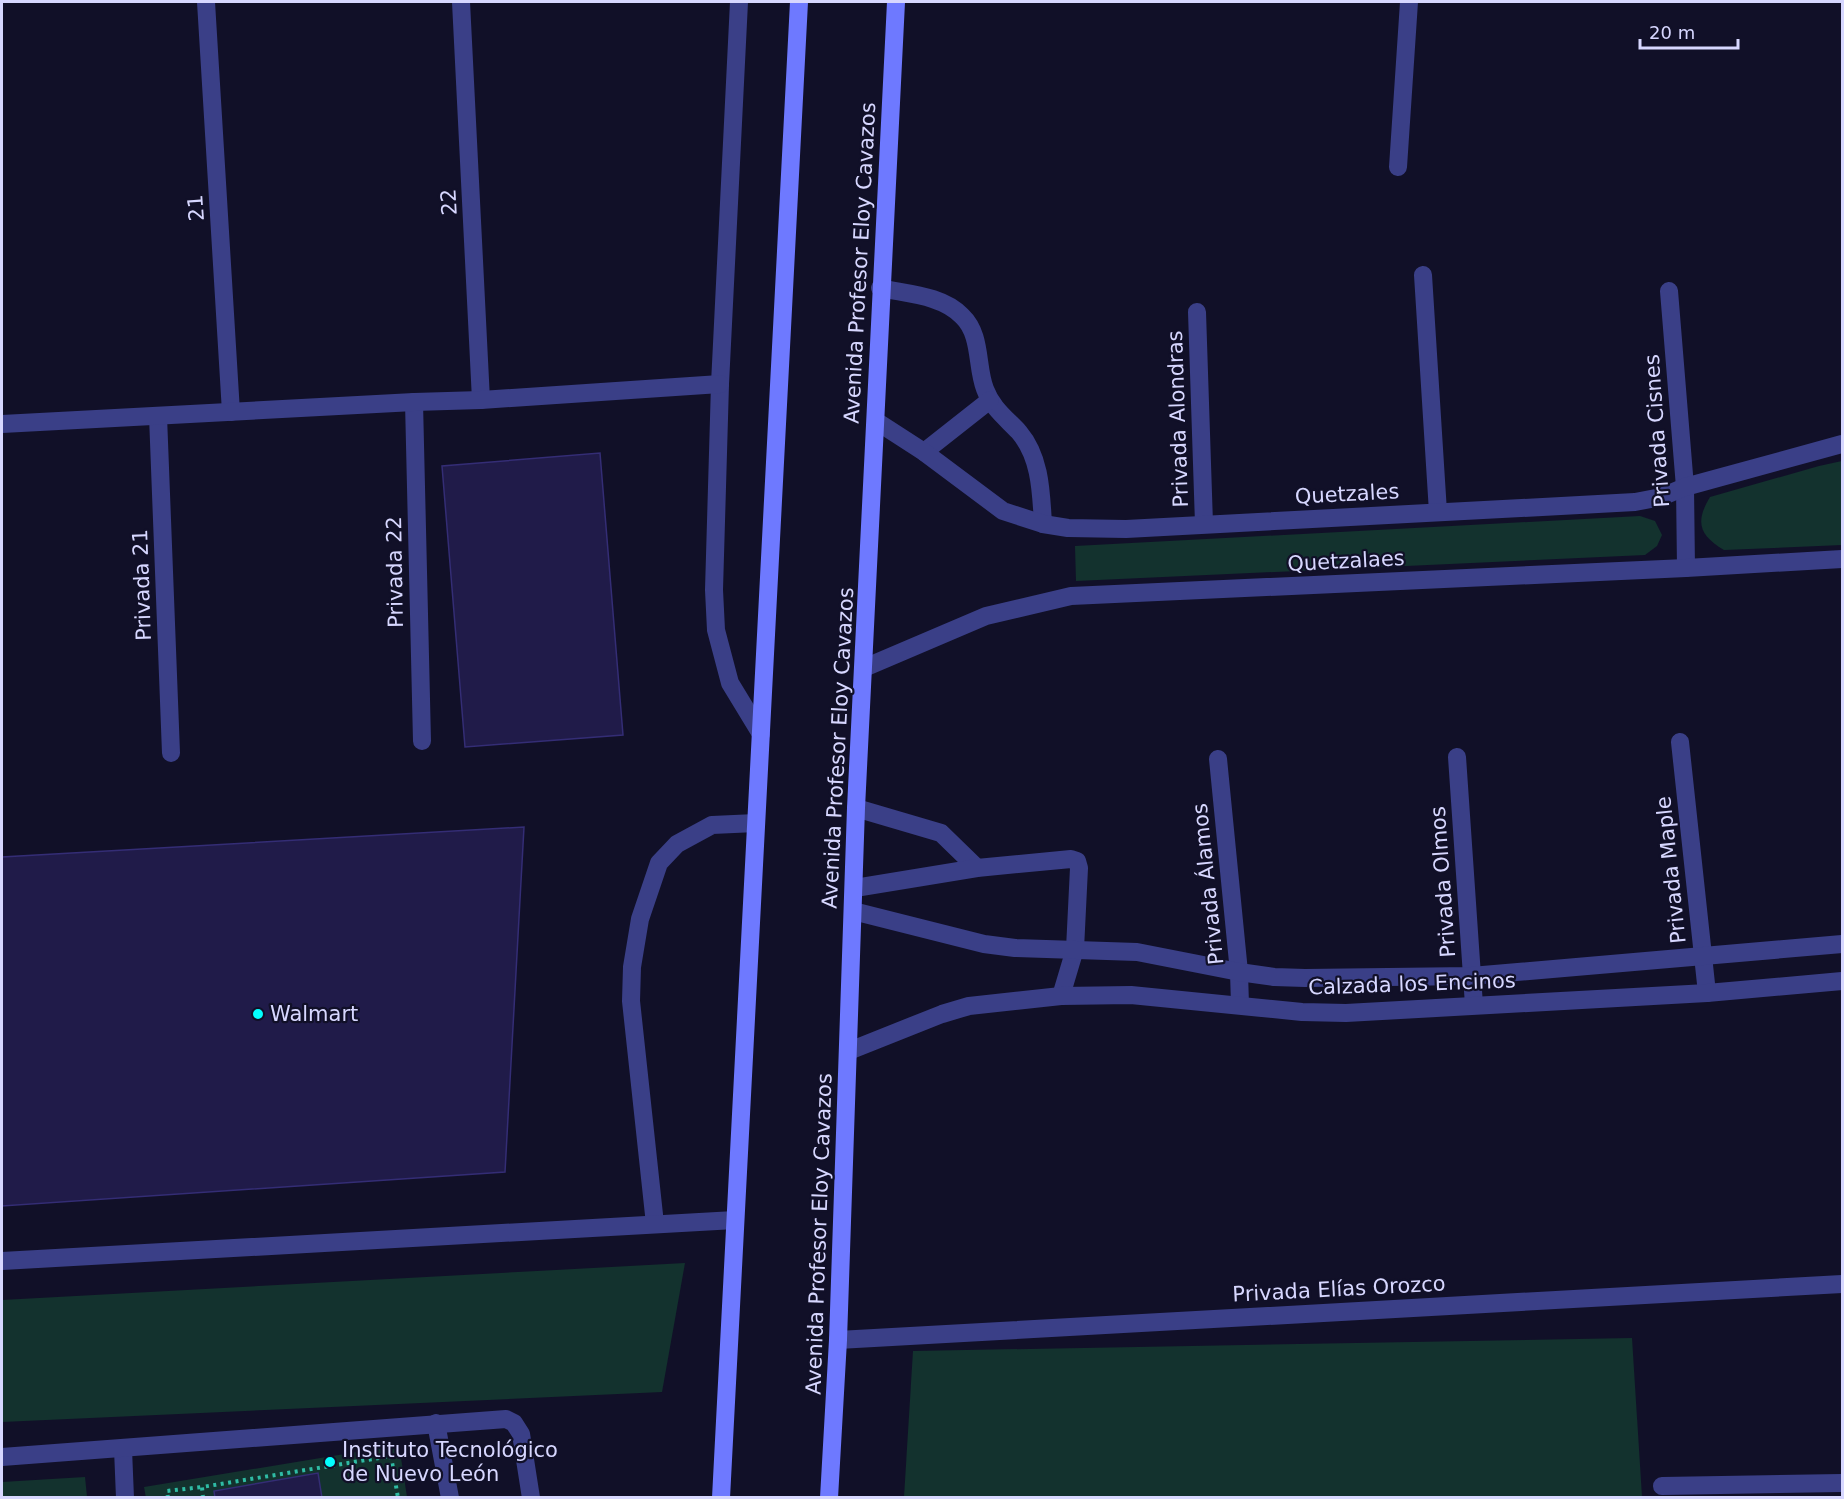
<svg xmlns="http://www.w3.org/2000/svg" width="1844" height="1499" font-family="'DejaVu Sans',sans-serif">
  <style>
    .green { fill: #13322e }
    .building { fill: #201b49; stroke: #342d75; stroke-width: 1.5 }
    .lines { fill: none; stroke-linecap: round; stroke-linejoin: round }
    .path { stroke: #2fbba4; stroke-width: 4; stroke-dasharray: 3 4.5; stroke-linecap: butt }
    .lane { stroke: #3a3f87; stroke-width: 18 }
    .street { stroke: #3a3f87; stroke-width: 18 }
    .secondary { stroke: #6e79ff; stroke-width: 18 }
    .poi-dot { fill: #03ffff; stroke: #111028; stroke-width: 2 }
    .labels { text-anchor: middle; dominant-baseline: central; stroke-width: 4.5; stroke-linejoin: round; paint-order: stroke }
    .street-label { font-size: 21px; fill: #d7d7ff; stroke: #111028 }
    .poi-label { font-size: 21px; fill: #d7d7ff; stroke: #111028; text-anchor: start }
  </style>
  <rect width="100%" height="100%" fill="#111028"/>
  <g class="green">
    <path d="M1842,461v84l-118,5c-25,-15 -29,-28 -14,-53l109,-31z"/>
    <path d="M1640,516l15,5 7,14 -5,11 -12,9 -569,26 -1,-35z"/>
    <path d="M685,1263l-23,129 -660,30v-122z"/>
    <path d="M1632,1338l10,159h-738l9,-146z"/>
    <path d="M399,1445l8,52 -261,1 -2,-11z"/>
    <path d="M85,1477l2,20h-85v-15z"/>
  </g>
  <g class="building">
    <path d="M600,453l23,282 -158,12 -23,-281z"/>
    <path d="M524,827l-19,345 -503,34v-349z"/>
    <path d="M318,1473l4,25h-107l-1,-7z"/>
  </g>
  <g class="lines">
    <g class="path">
      <path d="M168,1498l-1,-7 35,-4"/>
      <path d="M203,1498l-1,-11 189,-31 7,42"/>
    </g>
    <g class="lane">
      <path d="M880,288c27,6 62,7 82,28 20,19 14,50 23,73 7,19 21,29 34,43 22,26 22,61 24,92"/>
      <path d="M924,452l66,-52"/>
      <path d="M856,808l85,25 36,35"/>
      <path d="M855,888l122,-20 94,-9 6,2 2,7 -4,81 -14,47"/>
      <path d="M655,1224l-24,-223 1,-34 8,-48 19,-56 18,-19 35,-19 44,-2"/>
      <path d="M2,1261l733,-41"/>
      <path d="M436,1423l14,75"/>
      <path d="M123,1449l2,49"/>
      <path d="M2,1457l504,-38 8,4 7,11 10,64"/>
    </g>
    <g class="street">
      <path d="M206,2l25,410"/>
      <path d="M461,2l20,398"/>
      <path d="M739,2l-19,382 -6,206 2,40 14,53 31,51"/>
      <path d="M1398,167l11,-165"/>
      <path d="M1423,275l15,237"/>
      <path d="M1669,291l16,196 1,81"/>
      <path d="M1197,312l7,212"/>
      <path d="M414,402l8,339"/>
      <path d="M158,416l13,337"/>
      <path d="M876,421l48,31 79,59 40,13 25,4 58,1 509,-27 26,-5 24,-10 157,-43"/>
      <path d="M2,424l412,-22 67,-2 239,-16"/>
      <path d="M864,668l122,-52 85,-20 615,-28 156,-9"/>
      <path d="M1680,742l27,251"/>
      <path d="M1457,757l17,248"/>
      <path d="M1218,759l21,213 1,33"/>
      <path d="M853,911l131,33 31,4 122,4 102,20 35,5 31,1 166,-2 371,-32"/>
      <path d="M849,1051l93,-37 27,-8 92,-10 70,-1 171,17 44,1 361,-20 135,-12"/>
      <path d="M838,1340l1004,-56"/>
      <path d="M1662,1486l180,-3"/>
    </g>
    <g class="secondary">
      <path d="M721,1498l78,-1496"/>
      <path d="M829,1498l9,-158 18,-532 40,-806"/>
    </g>
  </g>
  <g class="poi-dot">
    <circle cx="258" cy="1014" r="6"/>
    <circle cx="330" cy="1462" r="6"/>
  </g>
  <g class="labels">
    <g class="street-label">
      <text transform="translate(449 202) rotate(-93)">22</text>
      <text transform="translate(196 208) rotate(-94)">21</text>
      <text transform="translate(860 263) rotate(-87)">Avenida Profesor Eloy Cavazos</text>
      <text transform="translate(1178 419) rotate(-92)">Privada Alondras</text>
      <text transform="translate(1657 431) rotate(-94)">Privada Cisnes</text>
      <text transform="translate(1347 494) rotate(-3)">Quetzales</text>
      <text transform="translate(1346 561) rotate(-3)">Quetzalaes</text>
      <text transform="translate(395 572) rotate(-91)">Privada 22</text>
      <text transform="translate(142 585) rotate(-92)">Privada 21</text>
      <text transform="translate(838 748) rotate(-87)">Avenida Profesor Eloy Cavazos</text>
      <text transform="translate(1671 870) rotate(-96)">Privada Maple</text>
      <text transform="translate(1443 882) rotate(-94)">Privada Olmos</text>
      <text transform="translate(1208 884) rotate(-96)">Privada Álamos</text>
      <text transform="translate(1412 984) rotate(-2)">Calzada los Encinos</text>
      <text transform="translate(819 1234) rotate(-88)">Avenida Profesor Eloy Cavazos</text>
      <text transform="translate(1339 1289) rotate(-3)">Privada Elías Orozco</text>
    </g>
    <g class="poi-label">
      <text x="270" y="1014">Walmart</text>
      <text x="342" y="1450">Instituto Tecnológico<tspan x="342" dy="24">de Nuevo León</tspan></text>
    </g>
  </g>
  <rect width="1844" height="1499" fill="none" stroke="#d7d7ff" stroke-width="6"/>
  <path d="M1640 39v9h98v-9" fill="none" stroke="#d7d7ff" stroke-width="3"/>
  <text x="1649" y="39" font-size="18" fill="#d7d7ff" stroke="#111028" stroke-width="4.5" paint-order="stroke">20 m</text>
</svg>
